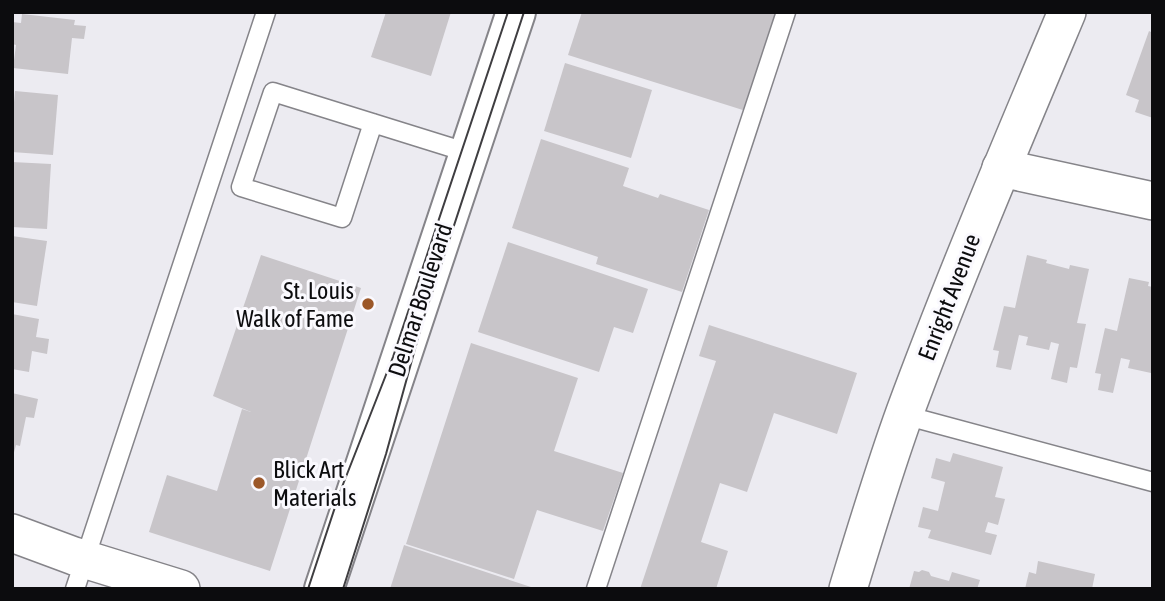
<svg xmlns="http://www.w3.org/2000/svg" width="1165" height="601" font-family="'Asap Condensed',sans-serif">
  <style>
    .building { fill: #c8c5c9 }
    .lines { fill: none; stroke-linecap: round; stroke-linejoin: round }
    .lane-casing { stroke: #858489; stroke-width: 21 }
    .street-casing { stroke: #858489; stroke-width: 40 }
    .secondary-casing { stroke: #858489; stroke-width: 42 }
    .lane { stroke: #fff; stroke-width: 18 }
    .street { stroke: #fff; stroke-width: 37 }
    .secondary { stroke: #fff; stroke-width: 38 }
    .tram { stroke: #3f3e41; stroke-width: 2 }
    .poi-dot { fill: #9c5829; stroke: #faf9fe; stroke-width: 2.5 }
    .labels { text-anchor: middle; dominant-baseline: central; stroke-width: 6; stroke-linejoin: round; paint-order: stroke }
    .poi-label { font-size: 24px; fill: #0c0c0e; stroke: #faf9fe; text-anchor: end }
    .street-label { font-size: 24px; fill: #0c0c0e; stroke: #faf9fe }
  </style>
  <rect width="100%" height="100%" fill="#ecebf1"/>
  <g class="building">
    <path d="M386,12h65l-20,64 -60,-19z"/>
    <path d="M582,12h194l-30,99 -178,-56z"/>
    <path d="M22,14l53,6 -1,5 12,1 -2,13 -12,-1 -4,36 -55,-6 3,-23 -4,-1v-22l9,1z"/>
    <path d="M1149,31l4,2v85l-18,-6 4,-12 -13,-5z"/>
    <path d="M565,63l87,27 -21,68 -87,-27z"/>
    <path d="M15,91l43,4 -5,60 -41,-3v-27z"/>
    <path d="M541,139l88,29 -6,18 35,12 2,-4 49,16 -27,82 -86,-28 2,-7 -86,-29z"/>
    <path d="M12,162l39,2 -4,65 -35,-2z"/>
    <path d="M12,236l35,5 -10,65 -25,-4z"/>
    <path d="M508,242l140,47 -15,44 -19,-6 -15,45 -121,-40z"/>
    <path d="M261,255l100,33 -91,283 -121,-39 18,-57 50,16 25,-82 9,3 -38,-16z"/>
    <path d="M1027,255l20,5 -1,3 23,6 1,-4 19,4 -12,54 9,1 -9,44 -7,-1 -3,16 -16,-4 8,-35 -8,-2 -2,8 -23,-5 2,-8 -9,-2 -8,35 -15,-3 3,-16 -6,-1 11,-44 11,2z"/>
    <path d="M1129,278l20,4 -1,4 5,1v77l-2,9 -23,-5 2,-8 -9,-2 -8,35 -15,-3 3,-16 -6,-1 10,-45 12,3z"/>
    <path d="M12,314l27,5 -3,18 13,2 -2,15 -15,-3 -3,21 -17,-3z"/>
    <path d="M709,325l148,48 -20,61 -63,-21 -27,79 -27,-9 -19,59 27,9 -12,38h-76l76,-228 -17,-5z"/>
    <path d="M471,343l107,35 -24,73 69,22 -20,58 -66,-21 -23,69 -108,-35z"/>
    <path d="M12,393l26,6 -4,19 -8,-1 -6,29 -4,-1 -3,11z"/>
    <path d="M953,453l50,14 -8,30 10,2 -7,26 -10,-3 -3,10 12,3 -6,20 -63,-17 3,-8 -13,-3 5,-20 15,4 7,-29 -14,-4 5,-20 14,4z"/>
    <path d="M404,545l130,43v1h-144z"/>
    <path d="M1038,561l57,13 -3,15h-67l4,-17 7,2z"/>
    <path d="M922,570l7,2 2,4 18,5 3,-9 28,8 -3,9h-68l5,-18 5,1z"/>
  </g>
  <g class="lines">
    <g class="lane-casing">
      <g id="lane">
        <path d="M373,123l-31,95 -101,-31 32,-95 196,61"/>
        <path d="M904,415l249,67"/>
        <path d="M75,589l191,-577"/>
        <path d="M596,589l190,-577"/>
      </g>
    </g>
    <g class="street-casing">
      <g id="street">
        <path d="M1001,168l152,33"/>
        <path d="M12,533l62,23 107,33"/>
        <path d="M848,589c18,-59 36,-119 57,-177 50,-135 106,-267 162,-400"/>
      </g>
    </g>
    <g class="secondary-casing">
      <path id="secondary" d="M324,589l192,-577"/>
    </g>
    <use href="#lane" class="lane"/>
    <use href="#street" class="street"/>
    <use href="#secondary" class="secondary"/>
    <g class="tram">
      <path d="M308,589l32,-97 53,-135 115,-345"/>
      <path d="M343,589l43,-135 37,-134 101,-308"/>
    </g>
  </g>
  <g class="poi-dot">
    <circle cx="368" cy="304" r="7"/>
    <circle cx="259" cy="483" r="7"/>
  </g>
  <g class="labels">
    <g class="poi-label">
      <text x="354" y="290">St. Louis<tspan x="354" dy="28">Walk of Fame</tspan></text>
      <text x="273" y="469" text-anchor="start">Blick Art<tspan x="273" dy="28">Materials</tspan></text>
    </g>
    <g class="street-label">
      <text transform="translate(949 297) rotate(-69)">Enright Avenue</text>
      <text transform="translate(420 300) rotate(-72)">Delmar Boulevard</text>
    </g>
  </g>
  <rect width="1165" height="601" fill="none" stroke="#0c0c0e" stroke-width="28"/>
</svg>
